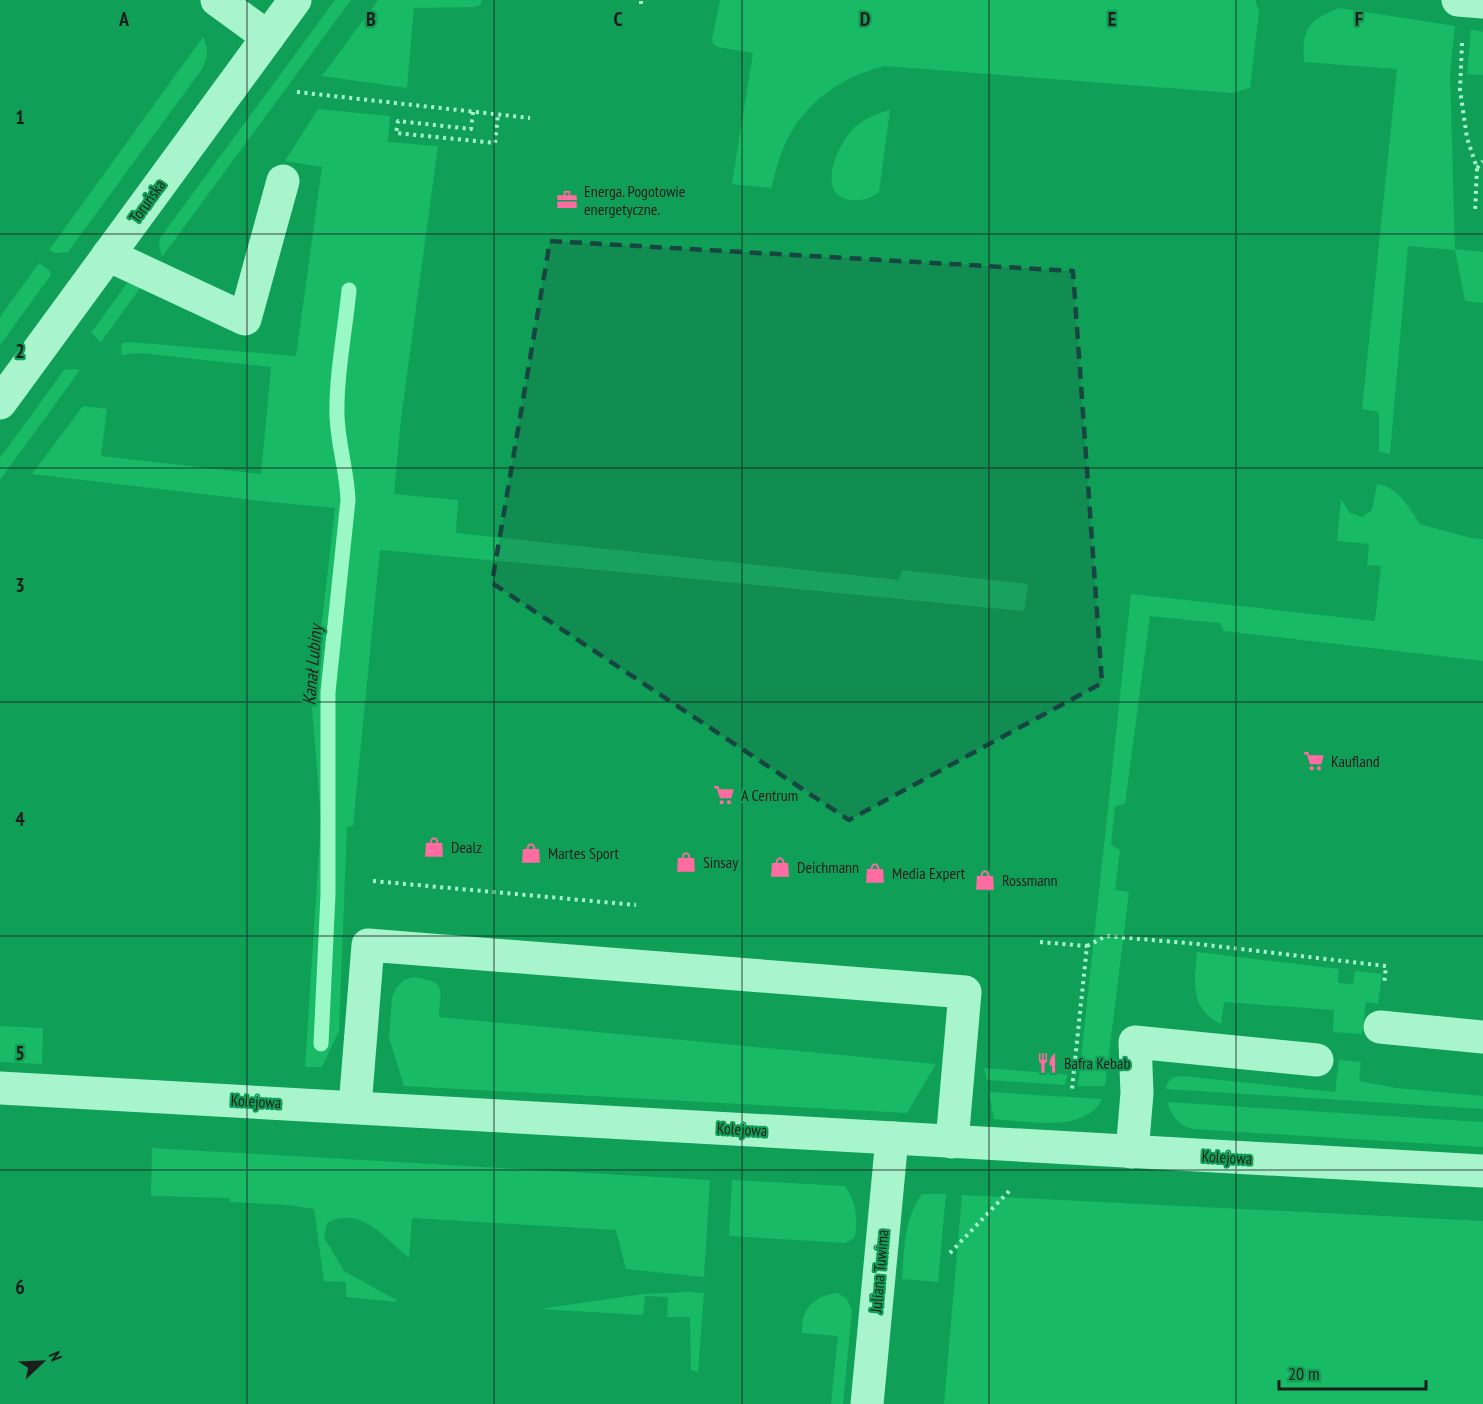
<svg xmlns="http://www.w3.org/2000/svg" width="1483" height="1404" font-family="'PT Sans Narrow',sans-serif">
  <style>
    .green { fill: #18ba65 }
    .lines { fill: none; stroke-linecap: round; stroke-linejoin: round }
    .stream { stroke: #9af8c6; stroke-width: 15 }
    .path { stroke: #a8f5cd; stroke-width: 4; stroke-dasharray: 3 4.5; stroke-linecap: butt }
    .minor { stroke: #a8f5cd; stroke-width: 33 }
    .marked { fill: #174541; fill-opacity: 0.2; stroke: #174541; stroke-width: 4.5; stroke-dasharray: 12 8; stroke-linejoin: round }
    .grid { fill: none; stroke: #1d1d1d; stroke-width: 1.5; stroke-opacity: 0.55 }
    .labels { text-anchor: middle; dominant-baseline: central; stroke-width: 4.5; stroke-linejoin: round; paint-order: stroke }
    .poi-label { font-size: 16px; fill: #1d1d1d; stroke: #109f57; text-anchor: start }
    .street-label { font-size: 16px; fill: #1d1d1d; stroke: #109f57 }
    .water-label { font-size: 18px; font-style: italic; fill: #191d1b; stroke: #109f57 }
    .grid-label { font-size: 20px; text-anchor: middle; font-weight: bold; fill: #1d1d1d; stroke: #109f57; stroke-width: 4.5; stroke-linejoin: round; paint-order: stroke }
  </style>
  <rect width="100%" height="100%" fill="#109f57"/>
  <g class="green">
    <path d="M335,0h16l-189,257 -3,-11 1,-8z"/>
    <path d="M378,0h104l-2,5 -7,2 -59,1 -7,80 -85,-12z"/>
    <path d="M720,0h535l4,12 -9,76 -17,5 -348,-27c-46,11 -86,40 -103,86 -5,12 -7,24 -11,36l-39,-4 21,-131 -35,-6 -5,-3 -1,-5z"/>
    <path d="M1340,8l115,18 -5,47 5,176 28,3v51l-18,-2 -10,-51 -47,-4 -18,208 -11,-2v-40l-17,-3 35,-340 -93,-7c-3,-34 6,-43 36,-54z"/>
    <path d="M1471,29l12,3v43l-16,-1z"/>
    <path d="M203,37c6,12 5,20 -1,32l-134,183 -13,1 -6,-3z"/>
    <path d="M318,109l72,7 -2,26 50,4 -37,273 -7,75 64,6 -2,33 443,47 3,-10 126,14 -4,27 -360,-35 -284,-26 -27,276 -6,1 -8,204 -17,36h-17l16,-246 -9,-113 23,-200 -64,-6 -239,-28 51,-68 24,3 -6,47 160,18 10,-107 -131,-14 -19,2 1,-12 8,-1 166,14 26,-189 -37,-6z"/>
    <path d="M890,110l-11,82c-9,7 -14,8 -26,8 -40,-2 -15,-59 3,-74 10,-8 22,-13 34,-16z"/>
    <path d="M39,263l10,7 2,5 -51,70v-28z"/>
    <path d="M128,282l15,2 -42,58 -10,-9z"/>
    <path d="M73,369l7,1 -80,110v-22l64,-88z"/>
    <path d="M1377,484c22,3 31,23 43,40l51,14 12,1v122l-259,-30 -4,-8 -70,-7 -25,188 -10,2 -4,39 9,5 -5,40 14,2 -24,194h-27l53,-492 244,27 6,-55 -14,-1 2,-21 -32,-3 4,-42 9,14 12,4 10,-7z"/>
    <path d="M1197,952l142,17 -1,14 15,1 2,-13 27,3 -4,30 -12,-2 -4,32 -29,-2 1,-22 -110,-8 -3,22c-31,-14 -27,-43 -24,-72z"/>
    <path d="M414,977c34,6 26,10 25,40l497,47 -29,49 -503,-27 -15,-48 3,-41 5,-10 7,-7z"/>
    <path d="M0,1026l43,2 -1,36 -42,-2z"/>
    <path d="M1339,1060l22,2 -2,19 38,7 86,8v13l-317,-20c1,-10 8,-13 17,-13l152,16z"/>
    <path d="M984,1068l78,6 5,1 -2,10 -78,-5z"/>
    <path d="M989,1092l113,7c-17,35 -76,22 -108,20z"/>
    <path d="M1167,1102l316,20v25l-290,-18c-15,-3 -21,-13 -26,-27z"/>
    <path d="M152,1148l558,32 -6,97 -78,-8 -10,-39 -204,-12 -3,40c-24,-20 -49,-53 -82,-35l-3,14 20,34 52,29v2l-50,-5v-15l-22,-1 -10,-72 -26,-4 -58,-3v-4l-79,-2z"/>
    <path d="M732,1180l113,6c11,15 13,32 10,51l-9,6 -117,-7z"/>
    <path d="M922,1194h24l-8,88 -36,-3c3,-32 1,-58 20,-85z"/>
    <path d="M962,1195l521,26v183h-539z"/>
    <path d="M690,1292l14,1 -6,79 -7,-2 -1,-53h-23l1,-20 -23,-1 -2,19 -104,-6 104,-15z"/>
    <path d="M838,1293l9,6 5,11 -9,94h-12l7,-68 -36,-3c-1,-24 12,-38 36,-40z"/>
  </g>
  <g class="lines">
    <path class="stream" d="M321,1044l7,-150v-202l20,-192c-1,-29 -10,-55 -11,-84 -1,-41 8,-84 12,-126"/>
    <g class="path">
      <path d="M641,4v-4"/>
      <path d="M1462,43l-2,47 7,48 10,30 -2,45"/>
      <path d="M297,92l233,26"/>
      <path d="M473,112l-2,17 -73,-8 -2,12 99,10 3,-29"/>
      <path d="M1477,168l6,-7"/>
      <path d="M373,881l263,24"/>
      <path d="M1040,942l47,4 -15,143"/>
      <path d="M1087,946l19,-10 92,8 188,22 -2,19"/>
      <path d="M950,1253l62,-65"/>
    </g>
    <g class="minor">
      <path d="M217,0l51,37"/>
      <path d="M1458,0l25,2"/>
      <path d="M108,255l137,64 38,-138"/>
      <path d="M0,403l295,-403"/>
      <path d="M1380,1027l103,10"/>
      <path d="M0,1088l1483,83"/>
      <path d="M355,1107l13,-162 597,47 -13,150"/>
      <path d="M1132,1152l5,-59 -2,-51 182,18"/>
      <path d="M867,1404l25,-266"/>
    </g>
  </g>
  <path class="marked" d="M550,241l523,30 29,412 -253,137 -357,-237z"/>
  <path class="grid" d="M247,0v1404M494,0v1404M742,0v1404M989,0v1404M1236,0v1404M0,234h1483M0,468h1483M0,702h1483M0,936h1483M0,1170h1483"/>
  <defs>
    <g id="office-bare" transform="scale(1.62)"><path d="M-6-3h4V-5.5h4V-3h4V5H-6ZM-1-4.5V-3h2v-1.5ZM-6 0V1H6V0Z" fill="#ff6ca1" stroke="#109f57" stroke-width="2.5" paint-order="stroke"/></g>
    <g id="supermarket-bare" transform="scale(1.62)"><path d="M-6-5.5h2.5l.6 2H6L4.5 2H-2.5L-4.4-4H-6ZM-1.5 3.2a1.3 1.3 0 1 0 .1 0ZM3 3.2a1.3 1.3 0 1 0 .1 0Z" fill="#ff6ca1" stroke="#109f57" stroke-width="2.5" paint-order="stroke"/></g>
    <g id="shop-bare" transform="scale(1.62)"><path d="M-5-2.5h2.3a2.7 3.5 0 0 1 5.4 0H5L5.5 6h-11ZM-1.5-2.5h3a1.5 2.3 0 0 0-3 0Z" fill="#ff6ca1" stroke="#109f57" stroke-width="2.5" paint-order="stroke"/></g>
    <g id="restaurant-bare" transform="scale(1.62)"><path d="M-5-6h1v4h1v-4h1v4h1v-4h1v5L-1.5 .5V6h-2V.5L-5-1ZM5-6V6H3V1.5H1.5Q1.5-4 5-6Z" fill="#ff6ca1" stroke="#109f57" stroke-width="2.5" paint-order="stroke"/></g>
  </defs>
  <g fill-rule="evenodd">
    <use href="#office-bare" x="567" y="200"/>
    <use href="#supermarket-bare" x="1314" y="761"/>
    <use href="#supermarket-bare" x="724" y="795"/>
    <use href="#shop-bare" x="434" y="847"/>
    <use href="#shop-bare" x="531" y="853"/>
    <use href="#shop-bare" x="686" y="862"/>
    <use href="#shop-bare" x="780" y="867"/>
    <use href="#shop-bare" x="875" y="873"/>
    <use href="#shop-bare" x="985" y="880"/>
    <use href="#restaurant-bare" x="1047" y="1063"/>
  </g>
  <g class="labels">
    <g class="poi-label">
      <text x="584" y="191">Energa. Pogotowie<tspan x="584" dy="18">energetyczne.</tspan></text>
      <text x="1331" y="761">Kaufland</text>
      <text x="741" y="795">A Centrum</text>
      <text x="451" y="847">Dealz</text>
      <text x="548" y="853">Martes Sport</text>
      <text x="703" y="862">Sinsay</text>
      <text x="797" y="867">Deichmann</text>
      <text x="892" y="873">Media Expert</text>
      <text x="1002" y="880">Rossmann</text>
      <text x="1064" y="1063">Bafra Kebab</text>
    </g>
    <g class="street-label">
      <text transform="translate(147 201) rotate(-54)">Toruńska</text>
      <text transform="translate(256 1101) rotate(3)">Kolejowa</text>
      <text transform="translate(742 1129) rotate(3)">Kolejowa</text>
      <text transform="translate(1227 1157) rotate(3)">Kolejowa</text>
      <text transform="translate(879 1271) rotate(-85)">Juliana Tuwima</text>
    </g>
    <g class="water-label">
      <text transform="translate(312 665) rotate(-85)">Kanał Lubiny</text>
    </g>
  </g>
  <g class="grid-label">
    <text x="124" y="26">A</text>
    <text x="371" y="26">B</text>
    <text x="618" y="26">C</text>
    <text x="865" y="26">D</text>
    <text x="1112" y="26">E</text>
    <text x="1359" y="26">F</text>
    <text x="20" y="124">1</text>
    <text x="20" y="358">2</text>
    <text x="20" y="592">3</text>
    <text x="20" y="826">4</text>
    <text x="20" y="1060">5</text>
    <text x="20" y="1294">6</text>
  </g>
  <g transform="translate(42 1362) rotate(67)" stroke="#109f57" stroke-width="4.5" paint-order="stroke">
  <path d="M0-4.5L10 22L0 15L-10 22Z" fill="#1d1d1d"/>
  <text y="-9" font-size="16" font-weight="bold" text-anchor="middle" fill="#1d1d1d">N</text>
  </g>
  <path d="M1279 1380v9h147v-9" fill="none" stroke="#1d1d1d" stroke-width="3"/>
  <text x="1288" y="1380" font-size="18" fill="#1d1d1d" stroke="#109f57" stroke-width="4.5" paint-order="stroke">20 m</text>
</svg>
